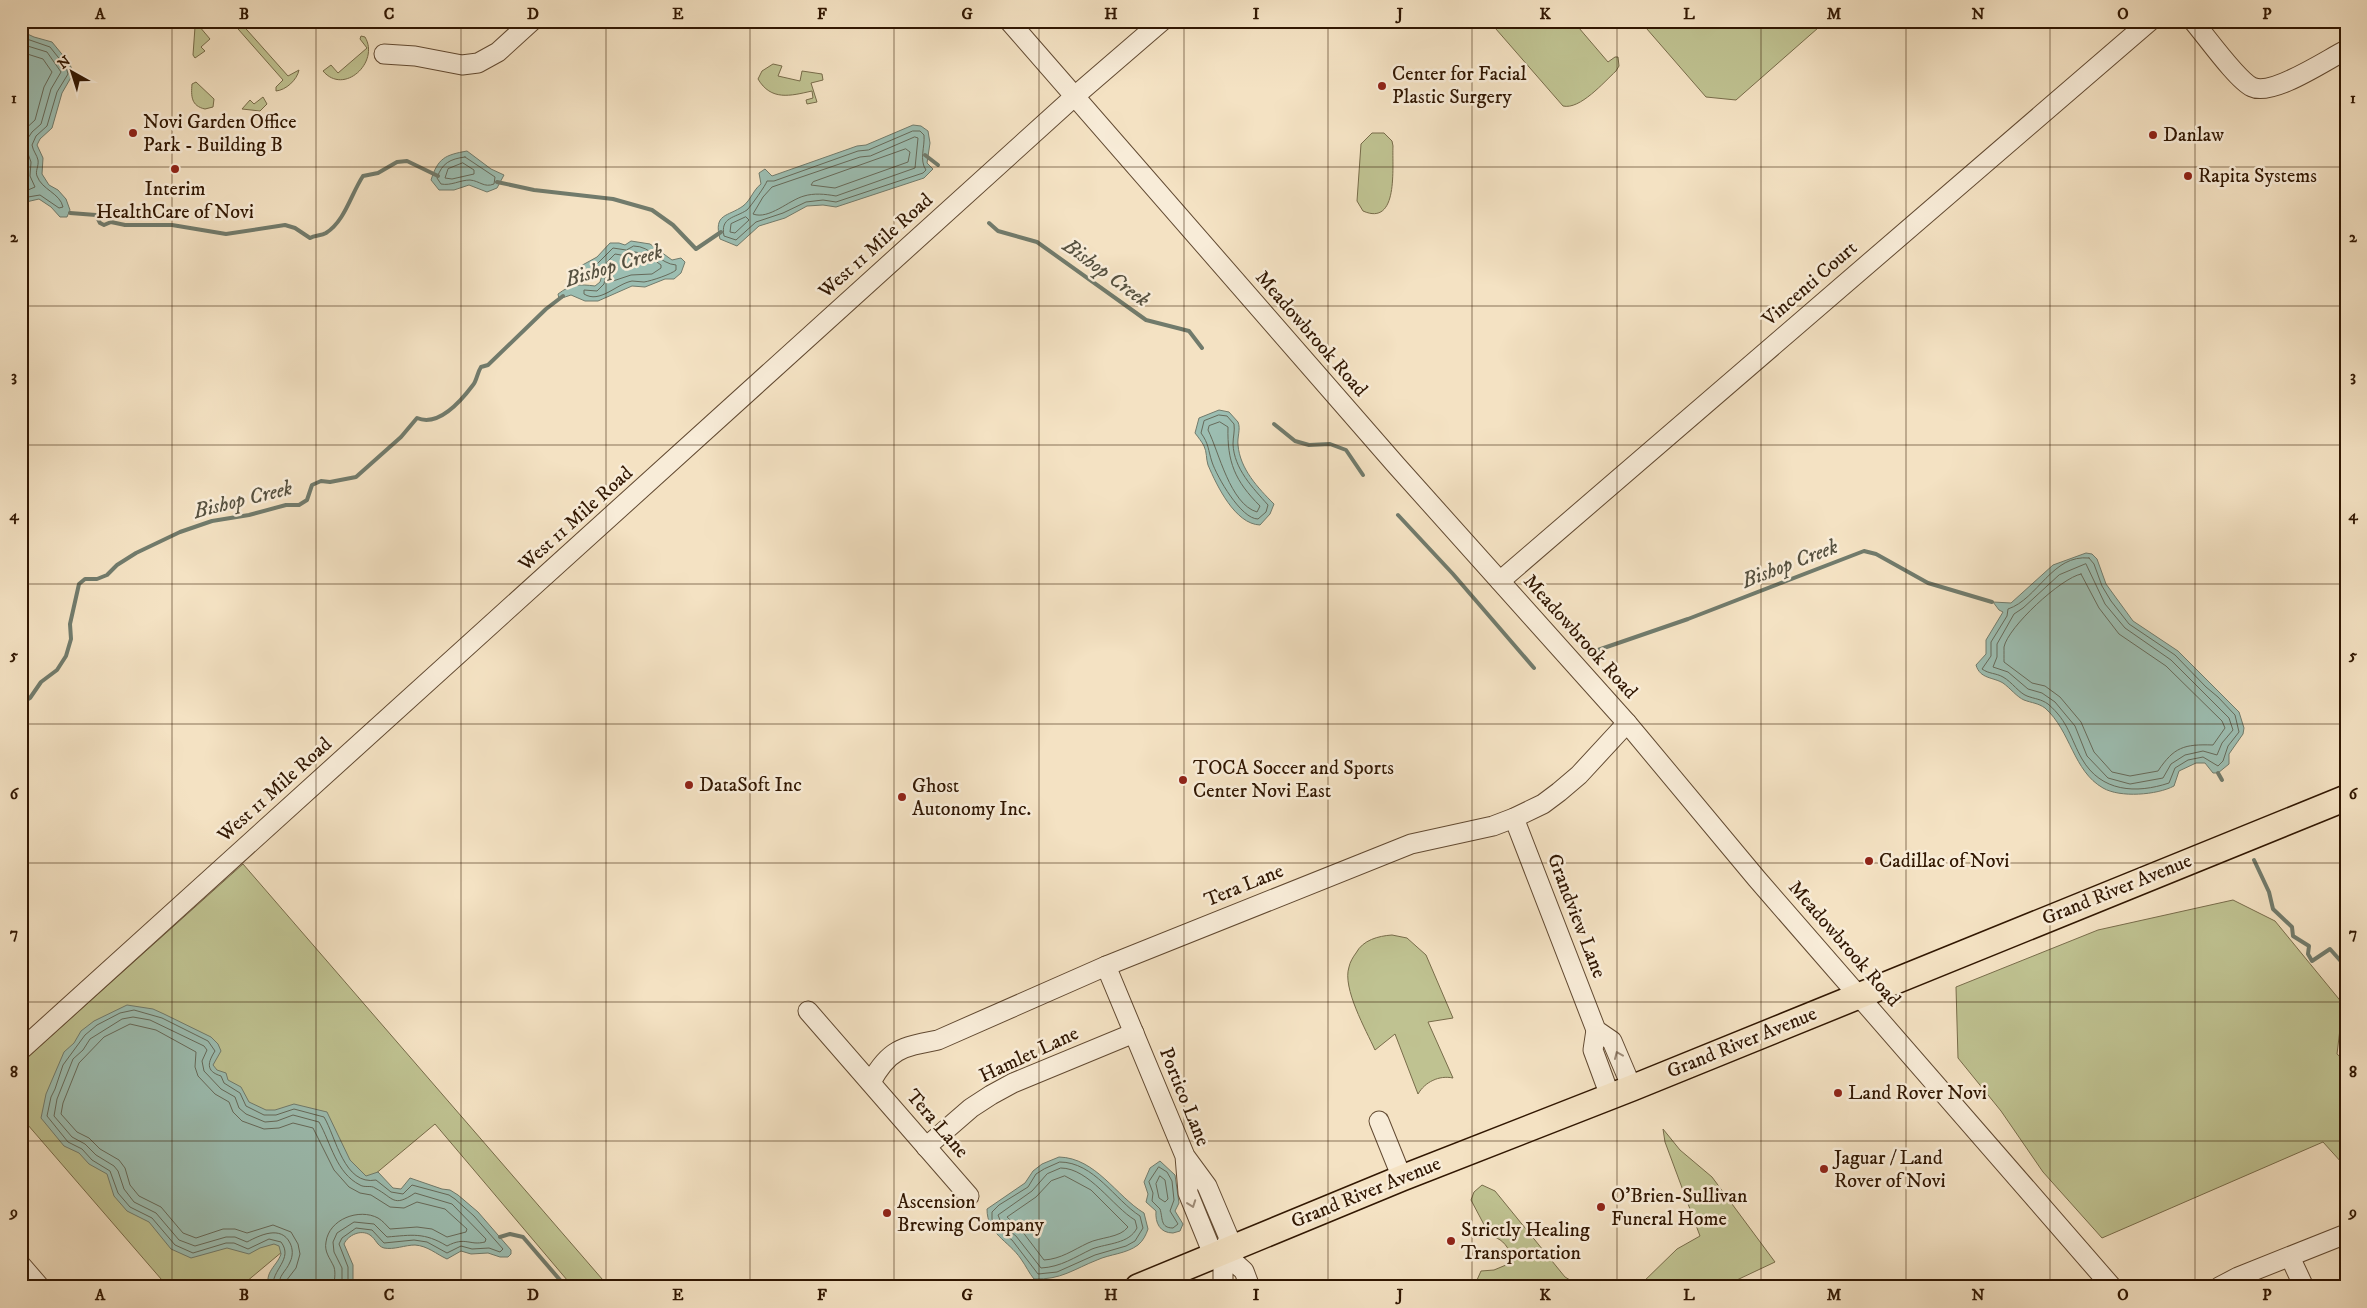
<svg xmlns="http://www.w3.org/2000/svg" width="2367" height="1308" font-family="'IM FELL DW Pica',serif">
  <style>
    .green { fill: #bfc291; stroke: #786c4a }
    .water { fill: #9cbeb2; stroke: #717b6c }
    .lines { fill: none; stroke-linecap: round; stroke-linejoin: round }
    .shore { stroke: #666a5a; stroke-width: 1 }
    .stream { stroke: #717b6c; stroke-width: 4 }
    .minor-casing { stroke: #624a32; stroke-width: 21 }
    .major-casing { stroke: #311702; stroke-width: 28 }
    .minor { stroke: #f8ecd8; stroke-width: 19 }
    .major { stroke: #f4e2c3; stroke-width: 25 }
    .oneway { stroke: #9e8c78 }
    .grid { fill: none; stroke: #311702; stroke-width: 1; stroke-opacity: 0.55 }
    .poi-dot { fill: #8f2418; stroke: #f8ecd8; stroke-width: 2 }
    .labels { text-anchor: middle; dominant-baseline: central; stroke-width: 5; stroke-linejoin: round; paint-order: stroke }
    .poi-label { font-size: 20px; fill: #311702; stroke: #f8ecd8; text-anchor: start }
    .street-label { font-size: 20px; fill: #311702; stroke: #f8ecd8 }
    .water-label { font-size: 21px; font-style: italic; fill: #565140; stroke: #f8ecd8 }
    .neatline { fill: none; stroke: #311702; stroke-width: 2 }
    .grid-label { font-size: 16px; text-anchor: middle; font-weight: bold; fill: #311702 }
  </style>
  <rect width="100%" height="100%" fill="#f4e2c3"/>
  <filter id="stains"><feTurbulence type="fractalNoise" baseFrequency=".004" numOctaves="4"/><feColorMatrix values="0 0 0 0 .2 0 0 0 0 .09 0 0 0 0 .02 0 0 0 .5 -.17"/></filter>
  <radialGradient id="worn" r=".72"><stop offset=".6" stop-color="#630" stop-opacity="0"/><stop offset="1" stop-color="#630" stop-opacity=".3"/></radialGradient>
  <g class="green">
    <path d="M231,21h8l49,55 11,-6c-2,10 -13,20 -23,21v-4l7,-7z"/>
    <path d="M1489,21h84l35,41 7,-5h3l1,9 -3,5c-12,11 -36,39 -53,35z"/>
    <path d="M1640,21h186l-90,79 -30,-3z"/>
    <path d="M199,26l11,13 -9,8 4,4 -10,7 -2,-3 2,-28z"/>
    <path d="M361,36l4,1c15,25 -21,59 -42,34l8,-6 7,8 29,-25 -7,-9z"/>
    <path d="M773,64l9,2 -4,10 22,5 2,-10 20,3 1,6 -12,3 6,19 -10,2 -1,-4 7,-2 -1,-7c-22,5 -41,10 -54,-12l4,-8z"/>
    <path d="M196,82l18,17 -1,8 -8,2c-14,-3 -14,-13 -13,-25z"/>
    <path d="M263,97l4,7 -7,7 -18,-2 8,-9 4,4z"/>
    <path d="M1372,133h12l8,8 1,5c-1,21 6,81 -30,65l-6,-10 4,-57z"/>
    <path d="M243,864l366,423h-36l-138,-163 -195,163h-72l-147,-170v-54z"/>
    <path d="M2233,900l42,21 68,83 -6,50 9,8v98l-4,3 -19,-21 -221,96 -59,-66 -42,-61 -43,-53 -2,-71 142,-57z"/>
    <path d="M1392,935l15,3 19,17 27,63 -25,4 25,56c-14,-3 -28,4 -35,16l-23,-60 -20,16c-9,-20 -33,-62 -26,-83 1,-5 4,-10 7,-14 7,-13 22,-17 36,-18z"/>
    <path d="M1663,1129l17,21 32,27 63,85 -53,25h-84l39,-38 23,-13 -35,-94z"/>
    <path d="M1482,1185l13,6 70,86 10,6 9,-1 6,5h-122l9,-7 4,-9 13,-1 12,-5 5,-11c-5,-10 -10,-16 -21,-18l-19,-36 3,-8z"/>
  </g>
  <g class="water">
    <path d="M21,31l13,6 18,5 18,22 3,10 -11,19 -10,35 -12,11 -3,6 6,13 -1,16 7,11 9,5 8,9 4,11 -3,7h-7l-9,-10 -12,-8 -13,3 -5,-2z"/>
    <path d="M913,125l8,1 7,5 2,12 -3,20 6,6 -9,9 -88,29 -13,-2 -16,1 -22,12 -26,8 -22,20 -17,-7c-7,-26 8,-22 23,-33 8,-6 10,-16 18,-22l-2,-11 6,-4 7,7 85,-30 9,-1z"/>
    <path d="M467,151l24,18 13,6 -7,13 -10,4 -18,-7 -15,5h-15l-8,-10c7,-22 14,-25 36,-29z"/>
    <path d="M631,241l19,3 22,16 9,-2 4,4 -4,11 -7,6h-9l-20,8 -13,-1 -34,15h-13l-14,-6 -12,4 -1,-5c13,-10 21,-10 37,-8l5,-4 2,-7 -10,-2 -13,7 -6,-2 4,-10 20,-11 13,-14h9l6,2z"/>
    <path d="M1219,410l10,2 9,10c3,7 -1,15 0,23 2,24 20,43 36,59l-4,10 -10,11c-25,-1 -43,-39 -52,-60 -2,-6 -1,-13 -4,-19 -2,-4 -6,-9 -9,-13l4,-15z"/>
    <path d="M2086,553l6,1 5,5 9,25 27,37 45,30 61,61 5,16 -1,6 -14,20v10l-11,9h-5l-8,-10h-9l-17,8 -5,15c-17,9 -54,12 -71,2 -30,-17 -32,-57 -58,-80 -7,-5 -13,-5 -21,-8 -7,-3 -14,-12 -21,-17 -10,-6 -23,-4 -27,-18l10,-11v-14l17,-28 -4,-2 -6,-8 18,1 42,-38z"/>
    <path d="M127,1005l26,4 11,5 47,23 7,7 3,7 -8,14 4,5 9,3 2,7 13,7 8,15 17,8h9l19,-6 33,8 23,48 16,16 12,-4 15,16 8,1 9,-11 32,11 8,1 8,5 20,17 33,38v4l-3,3h-8l-12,-4 -17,1 -10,-3 -14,8c-11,-5 -19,-13 -32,-14 -10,0 -21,5 -31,3 -7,-2 -8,-9 -14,-13 -9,-6 -22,0 -26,9l9,21v22h-84c-5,-15 8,-21 12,-33l-2,-8 -5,-2 -14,4 -11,6 -22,-6 -36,10 -20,-9 -22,-27 -22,-11 -13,-15 -7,-22 -18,-10 -10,-11 -15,-7 -23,-28 5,-24 18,-42 10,-9 7,-12 13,-10z"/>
    <path d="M1059,1157c37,1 57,39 85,56l4,16c-2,6 -5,12 -10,16 -12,9 -28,9 -41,15 -23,9 -36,20 -63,19 -5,-6 -8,-13 -13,-20 -13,-19 -34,-25 -34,-50l38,-26 8,-12 9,-7z"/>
    <path d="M1160,1161l15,14 4,28 -4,8 8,13 -3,7 -7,2c-13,0 -18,-10 -17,-22l-10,-9 2,-8 -4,-12 6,-14z"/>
  </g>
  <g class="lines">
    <g class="shore">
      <path d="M21,37l29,10 16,20 2,7 -11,18 -10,34 -11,10 -4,9c1,6 5,10 6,15 1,6 -3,11 -1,16 5,14 23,17 26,31l-4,1 -19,-13 -12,2 -7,-2"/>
      <path d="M21,44l26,8 14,20 -10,17 -10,35 -9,8 -6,9 1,10 4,11 -1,14 5,11 -7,3 -7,-1"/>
      <path d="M21,52l22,7 9,13 -8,15 -9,33 -14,13"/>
      <path d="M913,131h7l4,4c1,12 -5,25 2,35l-3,3 -87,29 -13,-2 -17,2 -23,11 -27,9 -20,18 -12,-4c-4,-19 11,-18 23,-26 4,-4 19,-25 20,-29h7l84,-30 10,-1z"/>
      <path d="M915,137l3,1 -3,30 -79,28c-11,-2 -22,-3 -32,0 -15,4 -35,24 -51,18l10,-17 9,-10 88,-30 10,-1z"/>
      <path d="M906,149l4,3 -2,10 -73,26 -24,-3 2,-3z"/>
      <path d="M465,157l30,20 -1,7c-10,4 -14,-3 -24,-4 -10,0 -19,6 -29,4l-4,-6c5,-15 13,-19 28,-21z"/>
      <path d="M463,163l11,7v4l-22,5 -7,-1 3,-9z"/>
      <path d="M746,217l3,3 -14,13 -5,-1 1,-8z"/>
      <path d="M634,246c17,0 26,18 42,19v5c-4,4 -25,11 -32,12 -4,0 -8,-1 -12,-1 -16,3 -32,23 -48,13v-4l13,1 7,-7 2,-11 -10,-8 17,-17 13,2z"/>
      <path d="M635,252l11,2 15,11v3l-9,6 -21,1 -18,6 -6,-19 8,-8 12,2z"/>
      <path d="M1219,415l8,1 7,8c1,7 -1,13 -1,20 1,25 20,44 35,61l-2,7 -8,7c-17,0 -41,-42 -46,-57 -4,-12 -3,-18 -11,-29l3,-12z"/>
      <path d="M1220,422l8,5c-1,35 7,54 32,79l-3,6c-27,-8 -38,-60 -49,-82l1,-4z"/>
      <path d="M2089,558l5,6 8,22 9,15 18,23 46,31 31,32 12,10 17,18 4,17 -11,14 -5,15 -5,5 -15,-9 -15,3 -13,8 -6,15c-33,11 -68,9 -87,-24 -12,-21 -13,-37 -34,-55 -7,-5 -13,-5 -21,-8 -8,-3 -15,-14 -24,-19 -7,-4 -14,-3 -21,-8l9,-13v-14l16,-26 1,-7c30,-10 44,-55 81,-51z"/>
      <path d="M2086,564l19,40 20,24 46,32 58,58 4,12 -11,13 -5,12 -14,-4 -18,4 -14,9 -8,14 -33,6 -22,-6 -21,-22 -12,-30 -20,-24 -13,-9 -14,-4 -20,-17 -15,-5 4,-10v-13l17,-30 9,-6 36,-33z"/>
      <path d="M2081,574l18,34 20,26 47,32 56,55 3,7 -12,17c-29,-1 -39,2 -55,26l-28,5 -18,-4 -18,-20 -13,-30 -21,-25 -15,-11 -13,-3 -28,-21c0,-4 0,-11 0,-15 4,-20 57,-69 77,-73z"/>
      <path d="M1060,1162c34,0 55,38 80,54l3,12 -8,13 -9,5 -31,9 -38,17 -19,2 -26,-34 -15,-11 -5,-10v-7l7,-7 29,-18 8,-13 8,-5z"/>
      <path d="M1159,1167l8,5 5,9 2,19 -4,11 8,13 -5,4c-13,0 -10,-10 -13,-19l-8,-8 1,-8 -4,-11z"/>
      <path d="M1061,1168c28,0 52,39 74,52l2,8c-8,16 -29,15 -45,21 -17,8 -31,18 -51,19l-25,-32 -14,-11 -4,-10 34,-24 15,-17z"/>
      <path d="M1065,1176l26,14 37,37c-8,11 -28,10 -40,16 -15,7 -27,16 -44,17l-22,-29 -15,-14 29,-20 15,-16z"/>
      <path d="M1160,1176l5,4 3,19 -3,3 -6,-4 -3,-14z"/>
      <path d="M273,1287c-2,-17 21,-28 8,-45l-12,-3 -21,10 -14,-6h-8l-33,10 -18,-8 -23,-27 -22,-11 -12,-14 -8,-22 -18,-11 -10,-11 -14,-7 -21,-26 4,-19 4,-8 8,-24 22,-30 12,-10 23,-12 14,-3 28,8 46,23 7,10c-7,11 -10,20 6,25l3,7 16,10 6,13 18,9h12l18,-6 30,8c12,20 20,69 52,63l15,12 12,2 9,-9 37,10 6,4 19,17 29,33 -3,3 -11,-4 -17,1 -11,-3 -14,7 -20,-11 -13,-2 -30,3 -12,-13 -16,-2 -14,10 -3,6 9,23v20"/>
      <path d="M279,1287c-1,-12 7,-15 11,-25 3,-6 3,-13 0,-19 -9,-18 -30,-8 -43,-1l-12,-5h-9l-31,9 -16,-6 -23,-27 -22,-11 -10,-13 -6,-18 -4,-5 -18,-11 -11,-11 -13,-7 -18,-21 3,-17 16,-40 10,-9 7,-11 32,-20 11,-2 17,3 54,26 3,4 -5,11 2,10 17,18 14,8 4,11 7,6 19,8 12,-1 16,-6 26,7c12,21 17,51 41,63 5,3 11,0 15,3 19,10 18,20 40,5l37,11 34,35 -1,3c-16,4 -19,-6 -38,4 -23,-14 -35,-11 -60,-9l-13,-13 -20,-2 -17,11 -4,9 1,10 8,16v19"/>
      <path d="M287,1287l-1,-6 10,-13 4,-14 -2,-10 -7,-12 -18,-7 -26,8 -12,-4h-12l-27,9 -13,-5 -22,-26 -22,-11 -9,-11 -5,-17 -6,-8 -19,-11 -11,-11 -12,-6 -16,-18 2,-11 16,-40 25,-26 26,-13 26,6 40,22 -1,15 3,9 17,18 14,8 4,10 9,9 22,8 15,-1 14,-5 20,5 21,42 15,17 11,6 11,2 19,12 14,1 13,-6 28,7 22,20 -1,3 -19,5 -15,-8 -15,-2 -27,2c-4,-4 -7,-8 -12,-11 -19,-10 -49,1 -52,24 -2,10 4,16 8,25 2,7 0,13 0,20"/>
    </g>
    <g class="stream">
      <path d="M925,155l13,10"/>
      <path d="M497,182l37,8 79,9 39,11 21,15 23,24 25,-17"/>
      <path d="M70,213l26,2 4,8 4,2 7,-3 14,3h47l54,9 59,-9 10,3 15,10c5,-3 11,-2 16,-5 19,-12 25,-39 37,-57l15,-3 19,-11 10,-1 31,15"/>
      <path d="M989,223l9,8 39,11 109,78 43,11 13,17"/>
      <path d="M1274,424l21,17 14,4 21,-1 16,6 17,25"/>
      <path d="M1398,515l55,59 81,94"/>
      <path d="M1595,651l93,-32 176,-68 12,3 52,29 64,19"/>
      <path d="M21,703l9,-5 11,-16 16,-12 9,-14 5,-17 -1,-15 9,-40 6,-5h12l10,-4 10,-10 19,-12 44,-21 32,-11 37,-6 37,-10h13l8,-5 5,-15 9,-4 9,1 26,-5 45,-40 16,-19c21,9 44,-17 56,-33 4,-5 4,-12 8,-18l7,-2 58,-56 17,-13"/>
      <path d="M2218,773l4,7"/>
      <path d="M2254,860l15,32 4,17 19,18 1,9 16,10 -1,8 4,7 18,-12 16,18"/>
      <path d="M500,1237l10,-3 13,3 43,50"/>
    </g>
    <g class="minor-casing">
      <g id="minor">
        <path d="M1009,21l387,444 231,258 130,156 355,408"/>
        <path d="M2193,21c13,15 44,59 59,66 20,10 74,-27 94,-37"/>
        <path d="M384,54l31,2 47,9 16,-2 20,-11 34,-31"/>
        <path d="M1500,581l650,-560"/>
        <path d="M1514,818l82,212 16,11 20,47"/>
        <path d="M1106,966l79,190 3,37 22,54 13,5 6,-14 -22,-52 -22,-30"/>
        <path d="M808,1011l161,185"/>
        <path d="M1596,1030l-3,20 17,46"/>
        <path d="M21,1050l1054,-954 87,-75"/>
        <path d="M871,1082c18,-33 31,-35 67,-42l168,-74 305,-122 82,-18 21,-8 29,-14 16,-12 20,-17 48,-52"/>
        <path d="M1379,1121l23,57"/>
        <path d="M926,1147l45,-39 20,-13 22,-12 121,-50"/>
        <path d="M2290,1257l14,30"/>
        <path d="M21,1265l19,22"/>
        <path d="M1223,1287v-35l21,19 6,16"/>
        <path d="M2219,1287l19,-10 108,-43"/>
      </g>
    </g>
    <g class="major-casing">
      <path id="major" d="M1138,1287l264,-109 230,-90 714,-290"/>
    </g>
    <use href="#minor" class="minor"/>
    <use href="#major" class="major"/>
  </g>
  <defs><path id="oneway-chevron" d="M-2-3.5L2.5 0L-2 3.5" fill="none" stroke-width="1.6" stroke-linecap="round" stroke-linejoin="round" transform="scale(1.25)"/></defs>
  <g class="oneway">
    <use href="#oneway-chevron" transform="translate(1618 1055) rotate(-113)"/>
    <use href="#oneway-chevron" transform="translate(1192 1204) rotate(70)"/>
  </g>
  <path class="grid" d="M172,21v1266M316,21v1266M461,21v1266M606,21v1266M750,21v1266M894,21v1266M1039,21v1266M1184,21v1266M1328,21v1266M1472,21v1266M1617,21v1266M1761,21v1266M1906,21v1266M2050,21v1266M2195,21v1266M21,167h2325M21,306h2325M21,445h2325M21,584h2325M21,724h2325M21,863h2325M21,1002h2325M21,1141h2325"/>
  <g class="poi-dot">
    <circle cx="1382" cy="86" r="5"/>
    <circle cx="133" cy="133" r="5"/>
    <circle cx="2153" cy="135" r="5"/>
    <circle cx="175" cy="169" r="5"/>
    <circle cx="2188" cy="176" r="5"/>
    <circle cx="1183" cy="780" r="5"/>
    <circle cx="689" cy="785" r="5"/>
    <circle cx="902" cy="797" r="5"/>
    <circle cx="1869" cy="861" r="5"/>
    <circle cx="1838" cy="1093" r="5"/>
    <circle cx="1824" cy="1169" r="5"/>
    <circle cx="1601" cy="1207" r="5"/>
    <circle cx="887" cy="1213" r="5"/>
    <circle cx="1451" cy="1241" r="5"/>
  </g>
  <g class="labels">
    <g class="poi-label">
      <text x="1392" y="74">Center for Facial<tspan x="1392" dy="23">Plastic Surgery</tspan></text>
      <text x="143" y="122">Novi Garden Office<tspan x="143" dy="23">Park - Building B</tspan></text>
      <text x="2163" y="135">Danlaw</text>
      <text x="2198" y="176">Rapita Systems</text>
      <text x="175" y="189" text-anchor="middle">Interim<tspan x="175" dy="23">HealthCare of Novi</tspan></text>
      <text x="1193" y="768">TOCA Soccer and Sports<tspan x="1193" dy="23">Center Novi East</tspan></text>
      <text x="699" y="785">DataSoft Inc</text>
      <text x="912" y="786">Ghost<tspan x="912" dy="23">Autonomy Inc.</tspan></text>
      <text x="1879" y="861">Cadillac of Novi</text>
      <text x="1848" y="1093">Land Rover Novi</text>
      <text x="1834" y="1158">Jaguar / Land<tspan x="1834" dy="23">Rover of Novi</tspan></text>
      <text x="1611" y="1196">O’Brien-Sullivan<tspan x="1611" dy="23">Funeral Home</tspan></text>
      <text x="897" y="1202">Ascension<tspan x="897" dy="23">Brewing Company</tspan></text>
      <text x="1461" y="1230">Strictly Healing<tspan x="1461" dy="23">Transportation</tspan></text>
    </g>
    <g class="street-label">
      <text transform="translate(876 246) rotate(-42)">West 11 Mile Road</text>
      <text transform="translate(1810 284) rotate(-41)">Vincenti Court</text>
      <text transform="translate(1311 334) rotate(49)">Meadowbrook Road</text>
      <text transform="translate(576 519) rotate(-42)">West 11 Mile Road</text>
      <text transform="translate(1580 637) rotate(48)">Meadowbrook Road</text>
      <text transform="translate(275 790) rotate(-42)">West 11 Mile Road</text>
      <text transform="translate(1244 886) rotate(-22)">Tera Lane</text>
      <text transform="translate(2117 890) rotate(-22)">Grand River Avenue</text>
      <text transform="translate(1576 916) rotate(69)">Grandview Lane</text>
      <text transform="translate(1844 944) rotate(49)">Meadowbrook Road</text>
      <text transform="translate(1742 1043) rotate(-22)">Grand River Avenue</text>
      <text transform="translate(1029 1055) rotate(-25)">Hamlet Lane</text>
      <text transform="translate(1184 1097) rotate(68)">Portico Lane</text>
      <text transform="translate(937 1124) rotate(49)">Tera Lane</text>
      <text transform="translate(1366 1193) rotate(-22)">Grand River Avenue</text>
    </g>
    <g class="water-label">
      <text transform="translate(614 266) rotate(-17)">Bishop Creek</text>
      <text transform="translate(1106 273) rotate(36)">Bishop Creek</text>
      <text transform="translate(243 500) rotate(-14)">Bishop Creek</text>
      <text transform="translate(1790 564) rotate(-21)">Bishop Creek</text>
    </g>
  </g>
  <rect width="2367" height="1308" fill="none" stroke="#f4e2c3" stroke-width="55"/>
  <g transform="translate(72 72) rotate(321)" stroke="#f8ecd8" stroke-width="4" paint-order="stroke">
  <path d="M0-4L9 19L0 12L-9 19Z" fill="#311702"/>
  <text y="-8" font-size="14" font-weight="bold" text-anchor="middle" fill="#311702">N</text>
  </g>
  <rect x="28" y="28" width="2312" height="1252" class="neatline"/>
  <g class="grid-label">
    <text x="100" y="19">A</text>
    <text x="244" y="19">B</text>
    <text x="389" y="19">C</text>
    <text x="533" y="19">D</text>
    <text x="678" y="19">E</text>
    <text x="822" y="19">F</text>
    <text x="967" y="19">G</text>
    <text x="1111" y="19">H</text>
    <text x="1256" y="19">I</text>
    <text x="1400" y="19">J</text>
    <text x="1545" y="19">K</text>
    <text x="1689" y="19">L</text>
    <text x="1834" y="19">M</text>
    <text x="1978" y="19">N</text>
    <text x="2123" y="19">O</text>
    <text x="2267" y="19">P</text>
    <text x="14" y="103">1</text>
    <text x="2353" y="103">1</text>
    <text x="14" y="242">2</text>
    <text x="2353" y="242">2</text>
    <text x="14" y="381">3</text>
    <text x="2353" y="381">3</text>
    <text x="14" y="520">4</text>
    <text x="2353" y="520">4</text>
    <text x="14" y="660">5</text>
    <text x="2353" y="660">5</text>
    <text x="14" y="799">6</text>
    <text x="2353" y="799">6</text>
    <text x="14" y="938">7</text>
    <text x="2353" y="938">7</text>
    <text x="14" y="1077">8</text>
    <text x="2353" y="1077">8</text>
    <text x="14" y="1217">9</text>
    <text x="2353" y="1217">9</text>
    <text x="100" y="1300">A</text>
    <text x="244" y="1300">B</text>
    <text x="389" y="1300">C</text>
    <text x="533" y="1300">D</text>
    <text x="678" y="1300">E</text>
    <text x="822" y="1300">F</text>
    <text x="967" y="1300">G</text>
    <text x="1111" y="1300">H</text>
    <text x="1256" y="1300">I</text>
    <text x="1400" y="1300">J</text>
    <text x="1545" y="1300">K</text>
    <text x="1689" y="1300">L</text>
    <text x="1834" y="1300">M</text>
    <text x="1978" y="1300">N</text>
    <text x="2123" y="1300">O</text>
    <text x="2267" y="1300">P</text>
  </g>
  <rect width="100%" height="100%" filter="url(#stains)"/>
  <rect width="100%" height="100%" fill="url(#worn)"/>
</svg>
